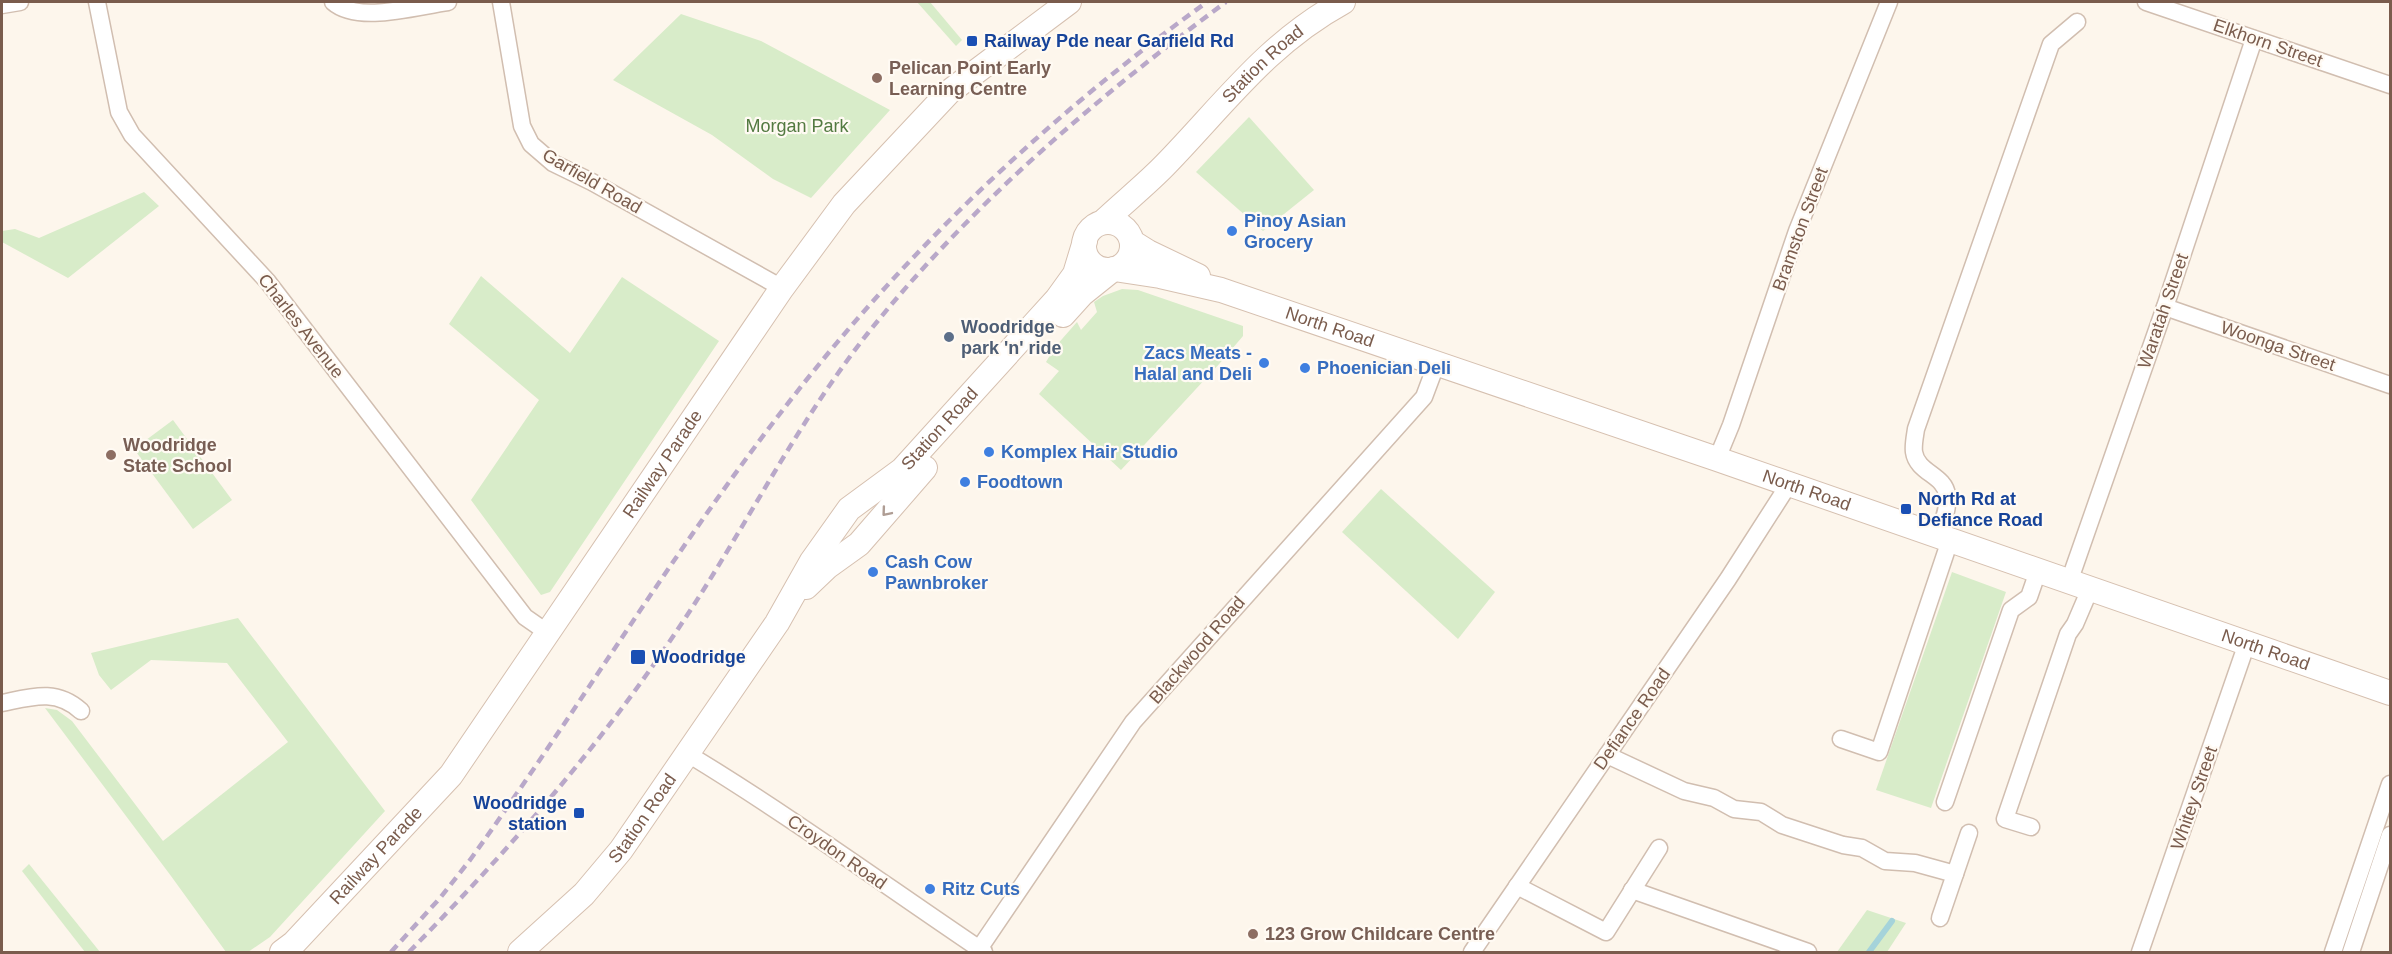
<svg xmlns="http://www.w3.org/2000/svg" width="2392" height="954" font-family="Helvetica,sans-serif">
  <style>
    .green { fill: #d8ecc9 }
    .lines { fill: none; stroke-linecap: round; stroke-linejoin: round }
    .stream { stroke: #a5d3da; stroke-width: 6 }
    .street-casing { stroke: #d1beb0; stroke-width: 19 }
    .secondary-casing { stroke: #d6c0b0; stroke-width: 26 }
    .street { stroke: #fff; stroke-width: 16 }
    .secondary { stroke: #fff; stroke-width: 24 }
    .rail { stroke: #b9a8c9; stroke-width: 4.5; stroke-dasharray: 9 6; stroke-linecap: butt }
    .oneway { stroke: #af9d94 }
    .transit-dot { fill: #1a4fb4; stroke: #fffaf3; stroke-width: 2 }
    .education-dot { fill: #8d6e63; stroke: #fffaf3; stroke-width: 2 }
    .shop-dot { fill: #3f7fe0; stroke: #fffaf3; stroke-width: 2 }
    .service-dot { fill: #5c6f8a; stroke: #fffaf3; stroke-width: 2 }
    .labels { text-anchor: middle; dominant-baseline: central; stroke-width: 4.5; stroke-linejoin: round; paint-order: stroke }
    .transit-label { font-size: 18px; font-weight: bold; fill: #164399; stroke: #fffaf3; text-anchor: start }
    .street-label { font-size: 18px; fill: #7a5c4d; stroke: #fffaf3 }
    .education-label { font-size: 18px; font-weight: bold; fill: #785e54; stroke: #fffaf3; text-anchor: start }
    .park-label { font-size: 18px; fill: #537a41; stroke: #fffaf3 }
    .shop-label { font-size: 18px; font-weight: bold; fill: #366cbe; stroke: #fffaf3; text-anchor: start }
    .service-label { font-size: 18px; font-weight: bold; fill: #4e5e75; stroke: #fffaf3; text-anchor: start }
  </style>
  <rect width="100%" height="100%" fill="#fdf6ec"/>
  <g class="green">
    <path d="M917,2h13l32,38 -6,6z"/>
    <path d="M681,14l80,27 129,69 -79,88 -38,-19 -61,-44 -99,-55z"/>
    <path d="M1249,117l65,73 -51,41 -67,-59z"/>
    <path d="M144,192l15,14 -91,72 -66,-36v-11l13,-2 24,9z"/>
    <path d="M481,276l89,77 52,-76 97,64 -169,251 -9,3 -70,-95 68,-100 -90,-76z"/>
    <path d="M1122,289l16,1 105,36v10l-23,27 -99,107 -82,-76 20,-23 -13,-9 9,-15 22,-25 4,8 16,-18 -3,-10 9,-6z"/>
    <path d="M173,420l59,80 -39,29 -59,-80z"/>
    <path d="M1381,489l114,103 -37,47 -116,-107z"/>
    <path d="M1952,572l54,20 -75,216 -55,-18z"/>
    <path d="M238,618l147,193 -115,126 -22,15h-22l-55,-76 -126,-168 12,2 15,11 91,120 125,-99 -61,-79 -76,-3 -40,30 -12,-15 -8,-22z"/>
    <path d="M29,864l71,88h-15l-63,-81z"/>
    <path d="M1867,910l39,13 -19,29h-50z"/>
  </g>
  <g class="lines">
    <path class="stream" d="M1869,952l23,-31"/>
    <g class="street-casing">
      <g id="street">
        <path d="M97,2l22,110 13,23 136,147 257,335 23,16"/>
        <path d="M333,2c25,22 84,4 115,0"/>
        <path d="M501,2l21,124 9,18 22,19 39,19 190,106"/>
        <path d="M2146,2l244,83"/>
        <path d="M2,5l18,-3"/>
        <path d="M2165,307l225,78"/>
        <path d="M1717,459l14,-34 66,-194 92,-229"/>
        <path d="M1938,536c4,-13 11,-27 9,-41 -2,-20 -30,-22 -33,-43 -1,-7 1,-16 2,-23l135,-385 26,-22"/>
        <path d="M2069,582l96,-275 89,-268"/>
        <path d="M2,703c29,-6 54,-15 79,8"/>
        <path d="M1841,739l38,13 71,-212"/>
        <path d="M688,754c102,62 198,132 296,198"/>
        <path d="M1607,755l77,36 30,7 20,11 27,3 21,13 61,20 19,3 23,13 30,2 40,11"/>
        <path d="M1945,802l66,-192 18,-13 9,-26"/>
        <path d="M2031,827l-26,-8 63,-185 7,-10 15,-35"/>
        <path d="M1517,886l89,46 53,-84"/>
        <path d="M1632,890l176,62"/>
        <path d="M1940,918l29,-85"/>
        <path d="M977,952l156,-230 291,-325 12,-32"/>
        <path d="M1472,952l256,-373 61,-95"/>
        <path d="M2140,952l107,-309"/>
        <path d="M2333,952l57,-168"/>
        <path d="M2351,952l39,-117"/>
      </g>
    </g>
    <g class="secondary-casing">
      <g id="secondary">
        <path id="s1" d="M1103,222c21,-20 44,-38 64,-59 58,-60 101,-120 176,-161"/>
        <circle cx="1108" cy="246" r="24"/>
        <path d="M1132,242l16,10 50,24"/>
        <path id="s2" d="M1114,269l46,7 61,14 496,169 673,234"/>
        <path d="M1063,315l19,-21 30,-24"/>
        <path d="M806,587l21,-20 32,-23 66,-76"/>
        <path id="s3" d="M282,952l12,-9 157,-168 331,-487 62,-84 105,-112 120,-90"/>
        <path id="s4" d="M520,952l64,-58 37,-44 156,-227 35,-62 37,-52 53,-39 155,-171 18,-25 10,-33"/>
      </g>
    </g>
    <use href="#street" class="street"/>
    <use href="#secondary" class="secondary"/>
    <g class="rail">
      <path d="M391,952l49,-54 30,-38c121,-168 227,-349 360,-509 110,-132 238,-249 377,-349"/>
      <path d="M409,952c99,-101 193,-208 271,-326 65,-97 116,-202 188,-293 102,-128 228,-235 358,-331"/>
    </g>
  </g>
  <defs><path id="oneway-chevron" d="M-2-3.5L2.5 0L-2 3.5" fill="none" stroke-width="1.6" stroke-linecap="round" stroke-linejoin="round" transform="scale(1.5)"/></defs>
  <use class="oneway" href="#oneway-chevron" transform="translate(886 512) rotate(130)"/>
  <g class="transit-dot">
    <rect x="966" y="35" width="12" height="12" rx="3"/>
    <rect x="1900" y="503" width="12" height="12" rx="3"/>
    <rect x="630" y="649" width="16" height="16" rx="3"/>
    <rect x="573" y="807" width="12" height="12" rx="3"/>
  </g>
  <g class="education-dot">
    <circle cx="877" cy="78" r="6"/>
    <circle cx="111" cy="455" r="6"/>
    <circle cx="1253" cy="934" r="6"/>
  </g>
  <g class="shop-dot">
    <circle cx="1232" cy="231" r="6"/>
    <circle cx="1264" cy="363" r="6"/>
    <circle cx="1305" cy="368" r="6"/>
    <circle cx="989" cy="452" r="6"/>
    <circle cx="965" cy="482" r="6"/>
    <circle cx="873" cy="572" r="6"/>
    <circle cx="930" cy="889" r="6"/>
  </g>
  <circle class="service-dot" cx="949" cy="337" r="6"/>
  <g class="labels">
    <g class="transit-label">
      <text x="984" y="41">Railway Pde near Garfield Rd</text>
      <text x="1918" y="499">North Rd at<tspan x="1918" dy="21">Defiance Road</tspan></text>
      <text x="652" y="657">Woodridge</text>
      <text x="567" y="803" text-anchor="end">Woodridge<tspan x="567" dy="21">station</tspan></text>
    </g>
    <g class="street-label">
      <text transform="translate(2268 43) rotate(19)">Elkhorn Street</text>
      <text stroke="none"><textPath href="#s1" startOffset="225">Station Road</textPath></text>
      <text transform="translate(592 181) rotate(30)">Garfield Road</text>
      <text transform="translate(1800 229) rotate(-70)">Bramston Street</text>
      <text transform="translate(2163 311) rotate(-71)">Waratah Street</text>
      <text transform="translate(301 326) rotate(52)">Charles Avenue</text>
      <text stroke="none"><textPath href="#s2" startOffset="224">North Road</textPath></text>
      <text transform="translate(2278 346) rotate(19)">Woonga Street</text>
      <text stroke="none"><textPath href="#s4" startOffset="676">Station Road</textPath></text>
      <text stroke="none"><textPath href="#s3" startOffset="621">Railway Parade</textPath></text>
      <text stroke="none"><textPath href="#s2" startOffset="728">North Road</textPath></text>
      <text stroke="none"><textPath href="#s2" startOffset="1214">North Road</textPath></text>
      <text transform="translate(1197 650) rotate(-49)">Blackwood Road</text>
      <text transform="translate(1632 719) rotate(-55)">Defiance Road</text>
      <text transform="translate(2194 798) rotate(-71)">Whitey Street</text>
      <text stroke="none"><textPath href="#s4" startOffset="182">Station Road</textPath></text>
      <text transform="translate(837 852) rotate(35)">Croydon Road</text>
      <text stroke="none"><textPath href="#s3" startOffset="135">Railway Parade</textPath></text>
    </g>
    <g class="education-label">
      <text x="889" y="68">Pelican Point Early<tspan x="889" dy="21">Learning Centre</tspan></text>
      <text x="123" y="445">Woodridge<tspan x="123" dy="21">State School</tspan></text>
      <text x="1265" y="934">123 Grow Childcare Centre</text>
    </g>
    <g class="park-label">
      <text x="797" y="126">Morgan Park</text>
    </g>
    <g class="shop-label">
      <text x="1244" y="221">Pinoy Asian<tspan x="1244" dy="21">Grocery</tspan></text>
      <text x="1252" y="353" text-anchor="end">Zacs Meats -<tspan x="1252" dy="21">Halal and Deli</tspan></text>
      <text x="1317" y="368">Phoenician Deli</text>
      <text x="1001" y="452">Komplex Hair Studio</text>
      <text x="977" y="482">Foodtown</text>
      <text x="885" y="562">Cash Cow<tspan x="885" dy="21">Pawnbroker</tspan></text>
      <text x="942" y="889">Ritz Cuts</text>
    </g>
    <g class="service-label">
      <text x="961" y="327">Woodridge<tspan x="961" dy="21">park 'n' ride</tspan></text>
    </g>
  </g>
  <rect width="2392" height="954" fill="none" stroke="#7a5c4d" stroke-width="6"/>
</svg>
